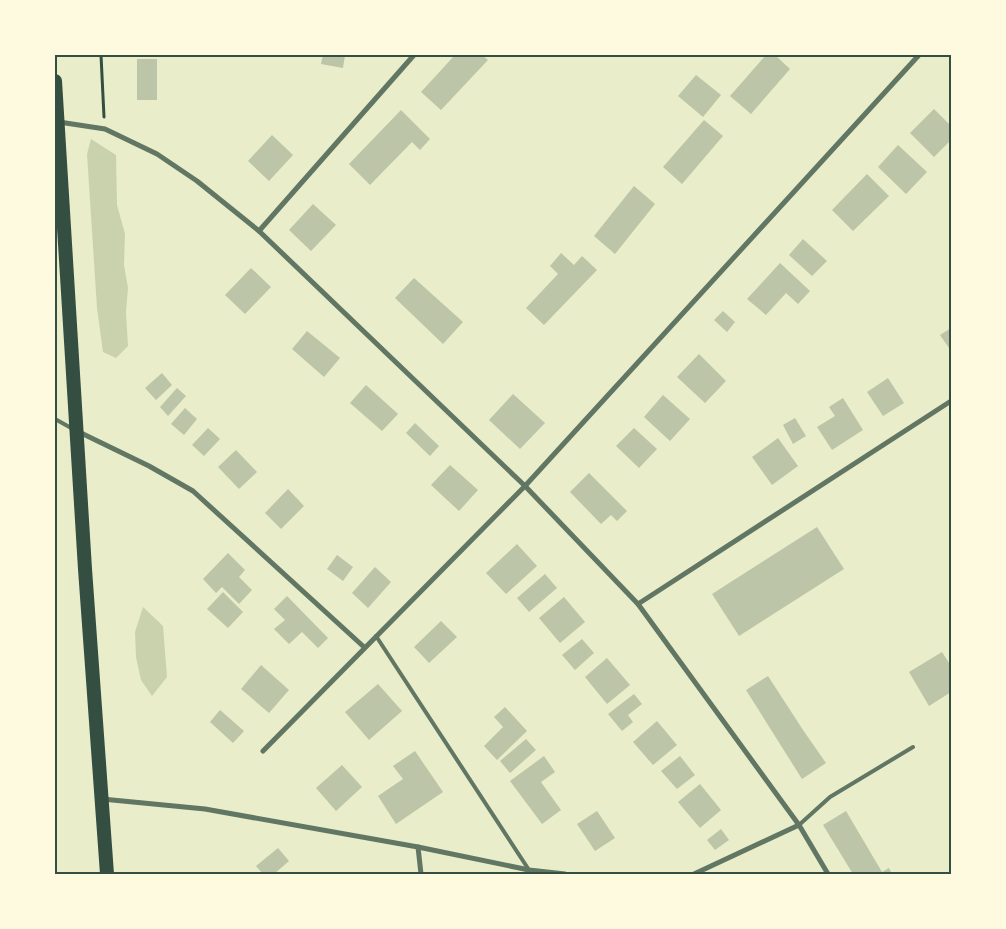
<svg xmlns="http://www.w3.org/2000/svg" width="1006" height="929" font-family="'Roboto Condensed',sans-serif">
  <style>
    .green { fill: #cad2ad }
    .building { fill: #bcc5a7 }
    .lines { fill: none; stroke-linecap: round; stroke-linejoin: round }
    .path { stroke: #344e41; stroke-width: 3 }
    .service { stroke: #617663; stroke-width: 4 }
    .minor { stroke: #617663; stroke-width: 5 }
    .trunk { stroke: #344e41; stroke-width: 14 }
    .neatline { fill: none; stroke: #344e41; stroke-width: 2 }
  </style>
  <rect width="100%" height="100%" fill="#e9edc9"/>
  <g class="green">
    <path d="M91,139l25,16 1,50 8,29 -1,31 4,23 -2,24 2,34 -12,12 -13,-6 -6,-44 -10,-154z"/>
    <path d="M143,607l20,19 4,51 -15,19 -11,-16 -5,-23 -1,-25z"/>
  </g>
  <g class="building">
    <path d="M323,55h22l-2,13 -22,-4z"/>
    <path d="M455,55h27l6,5 -47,50 -20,-18z"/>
    <path d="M766,55h9l15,14 -39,45 -21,-18z"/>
    <rect x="137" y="59" width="20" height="41"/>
    <path d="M696,75l25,20 -18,22 -25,-21z"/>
    <path d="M934,109l17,17v14l-17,17 -24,-24z"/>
    <path d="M401,110l29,29 -10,11 -8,-8 -42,43 -21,-21z"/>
    <path d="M704,120l19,16 -41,48 -19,-17z"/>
    <path d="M272,135l21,20 -24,26 -21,-20z"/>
    <path d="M898,145l29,27 -21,22 -28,-27z"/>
    <path d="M867,174l22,22 -36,35 -21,-21z"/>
    <path d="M634,186l21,18 -40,50 -21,-18z"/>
    <path d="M313,204l23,21 -25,26 -22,-21z"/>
    <path d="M803,239l24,22 -15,15 -23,-21z"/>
    <path d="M561,253l13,12 8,-9 15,14 -53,55 -18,-17 32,-34 -8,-8z"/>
    <path d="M780,263l30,28 -12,13 -12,-11 -20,22 -19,-16z"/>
    <path d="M251,268l20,19 -26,27 -20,-19z"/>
    <path d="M414,278l49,44 -20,22 -48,-46z"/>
    <path d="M723,311l12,11 -8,10 -13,-12z"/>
    <path d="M951,328v23l-11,-16z"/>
    <path d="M307,331l33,27 -16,19 -32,-28z"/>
    <path d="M699,354l27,27 -21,22 -28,-26z"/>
    <path d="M162,373l10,12 -16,15 -11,-12z"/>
    <path d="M888,378l16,25 -21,13 -16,-24z"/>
    <path d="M366,385l32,29 -16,17 -32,-28z"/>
    <path d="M177,388l9,8 -18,20 -8,-9z"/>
    <path d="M513,394l32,29 -25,26 -31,-29z"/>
    <path d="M663,395l27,24 -20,22 -26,-24z"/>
    <path d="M843,398l20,32 -31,20 -15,-23 18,-11 -6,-9z"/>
    <path d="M185,408l12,11 -13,16 -13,-11z"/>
    <path d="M795,418l11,18 -13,8 -10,-19z"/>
    <path d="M415,423l24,23 -9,10 -24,-23z"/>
    <path d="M208,428l12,11 -16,17 -12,-11z"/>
    <path d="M634,428l23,21 -18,19 -23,-22z"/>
    <path d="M778,438l20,28 -26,19 -20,-28z"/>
    <path d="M236,450l21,22 -18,17 -21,-22z"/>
    <path d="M450,465l28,25 -19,21 -28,-26z"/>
    <path d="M589,473l38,38 -10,10 -6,-6 -10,9 -31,-32z"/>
    <path d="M288,489l16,17 -23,23 -16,-16z"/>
    <path d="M817,527l27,42 -105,67 -27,-42z"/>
    <path d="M517,544l20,22 -31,28 -20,-21z"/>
    <path d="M228,553l17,17 -6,7 13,13 -13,14 -17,-17 -6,6 -13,-14z"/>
    <path d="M337,555l16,12 -10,14 -16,-12z"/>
    <path d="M375,567l16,15 -23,26 -16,-15z"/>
    <path d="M545,574l12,14 -28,24 -12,-14z"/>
    <path d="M223,592l20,20 -15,16 -21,-19z"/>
    <path d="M287,596l41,42 -10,10 -16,-16 -13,12 -15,-15 11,-9 -11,-11z"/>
    <path d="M564,597l21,25 -25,21 -21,-25z"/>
    <path d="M441,621l16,16 -28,26 -15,-16z"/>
    <path d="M582,639l12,14 -19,17 -13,-15z"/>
    <path d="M942,652l9,14v26l-22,14 -20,-34z"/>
    <path d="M607,658l23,27 -23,19 -22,-27z"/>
    <path d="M261,665l28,25 -20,23 -28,-24z"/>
    <path d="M768,676l35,54 23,33 -24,16 -56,-89z"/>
    <path d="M378,684l24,27 -33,29 -24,-28z"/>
    <path d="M634,694l8,10 -14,11 5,7 -11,9 -14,-17z"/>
    <path d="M505,707l22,24 -30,29 -13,-14 19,-19 -9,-10z"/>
    <path d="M220,710l24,21 -11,12 -23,-21z"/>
    <path d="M657,721l20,24 -24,20 -20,-23z"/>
    <path d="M526,739l10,11 -26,23 -10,-12z"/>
    <path d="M415,751l28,41 -47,32 -18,-28 25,-17 -10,-13z"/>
    <path d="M544,756l11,16 -14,10 20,28 -19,14 -32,-43z"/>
    <path d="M680,756l15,19 -18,14 -16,-18z"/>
    <path d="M342,765l20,22 -26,24 -20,-23z"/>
    <path d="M700,784l21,26 -21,18 -22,-26z"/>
    <path d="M597,811l18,27 -20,13 -18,-27z"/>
    <path d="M846,811l36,61 7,-4 3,6h-39l-30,-49z"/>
    <path d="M721,829l8,11 -14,10 -8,-10z"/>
    <path d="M278,848l11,13 -15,13h-11l-7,-8z"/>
  </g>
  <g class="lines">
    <path class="path" d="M101,55l3,62"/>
    <g class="service">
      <path d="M55,419l18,10"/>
      <path d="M376,636l153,234"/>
      <path d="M799,825l31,-28 83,-50"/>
    </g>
    <g class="minor">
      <path d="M59,122l46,7 52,25 40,27 62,50 266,255 113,118 161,221 29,49"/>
      <path d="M259,231l155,-176"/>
      <path d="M79,432l70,34 44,25 171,156"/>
      <path d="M638,604l313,-203"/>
      <path d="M263,751l262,-265 394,-431"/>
      <path d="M102,799l103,10 213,38 111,23 36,4"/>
      <path d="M418,847l3,27"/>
      <path d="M694,874l105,-49"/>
    </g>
    <path class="trunk" d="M55,81l30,488 22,305"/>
  </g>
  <rect width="1006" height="929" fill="none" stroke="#fefae0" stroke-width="112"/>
  <rect x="56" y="56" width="894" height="817" class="neatline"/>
</svg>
